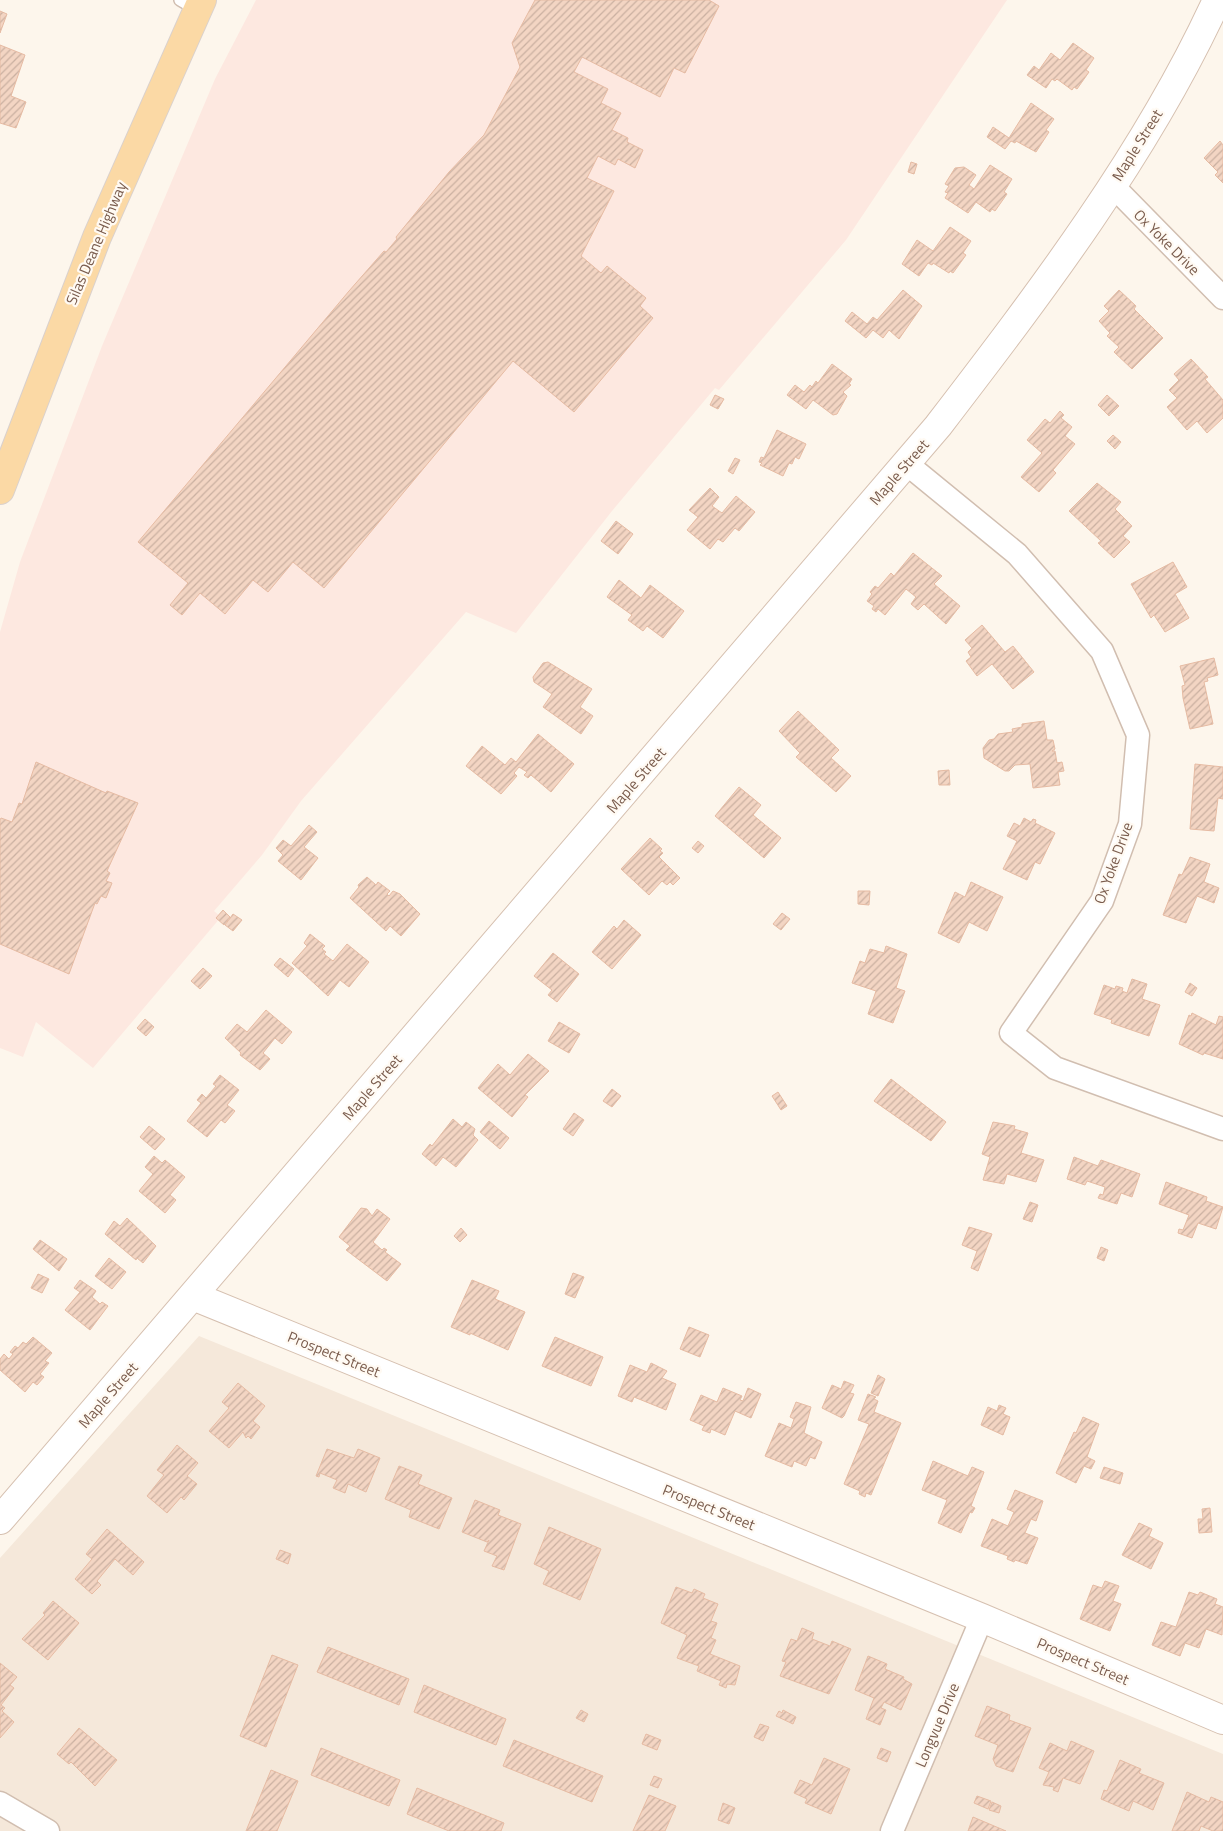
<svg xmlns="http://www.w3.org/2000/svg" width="1223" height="1831" font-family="'Titillium Web',sans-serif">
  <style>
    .residential { fill: #f5e8da }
    .commercial { fill: #fde8e0 }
    .building { fill: url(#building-hatch); stroke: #e6bba3 }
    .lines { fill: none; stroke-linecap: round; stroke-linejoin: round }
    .lane-casing { stroke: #d1beb0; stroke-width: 14 }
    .street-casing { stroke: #d1beb0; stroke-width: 25 }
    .secondary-casing { stroke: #d6c0b0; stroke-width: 30 }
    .primary-casing { stroke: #dad1cd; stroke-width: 30 }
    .lane { stroke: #fff; stroke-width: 11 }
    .street { stroke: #fff; stroke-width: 22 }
    .secondary { stroke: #fff; stroke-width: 28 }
    .primary { stroke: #fbd9a5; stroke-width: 28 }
    .labels { text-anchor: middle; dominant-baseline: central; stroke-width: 4.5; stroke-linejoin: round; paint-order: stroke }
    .street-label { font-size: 15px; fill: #7a5c4d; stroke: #fffaf3 }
  </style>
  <defs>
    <pattern id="building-hatch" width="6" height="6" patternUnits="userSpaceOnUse" patternTransform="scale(1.25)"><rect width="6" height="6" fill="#f3d5c3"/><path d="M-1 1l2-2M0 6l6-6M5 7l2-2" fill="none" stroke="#cab0a1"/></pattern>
  </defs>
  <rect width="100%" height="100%" fill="#fdf6ec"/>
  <path class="residential" d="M199,1336l1024,418v77h-1223v-273z"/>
  <path class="commercial" d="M256,0h751l-161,240 -127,150 -4,-2 -103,123 -96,122 -50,-21 -165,189 -39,54 -48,56 7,6 -128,151 -57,-46 -13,35 -23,-9v-416l20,-70 82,-216 113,-267z"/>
  <g class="building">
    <path d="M535,0h174l10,6 -34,67 -11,-5 -14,29 -78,-40 -8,15 34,17 -7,14 20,10 -9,17 16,8 -1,4 16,8 -8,18 -17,-9 -3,6 -17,-9 -11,22 27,13 -33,65 20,17 6,-7 39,32 -6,8 13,12 -79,94 -61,-51 -189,227 -31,-26 -25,30 -15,-12 -28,34 -25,-21 -18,22 -12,-10 18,-22 -50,-41 211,-251 35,-40 2,1 11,-13 -1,-2 53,-65 35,-37 36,-68 -8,-24z"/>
    <path d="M0,11l7,3 -7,19z"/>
    <path d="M1073,43l21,15 -8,12 3,2 -12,17 -3,-2 -2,3 -15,-11 -2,2 -3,-2 -6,9 -19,-13 7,-9 5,4 12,-17 9,7z"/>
    <path d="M0,45l25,10 -14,41 15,6 -10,26 -16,-5z"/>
    <path d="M1031,103l23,16 -8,11 3,2 -13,20 -20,-11 -1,2 -4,-2 -6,8 -18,-12 6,-10 16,11z"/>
    <path d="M1220,141l3,4v38l-8,-8 3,-3 -14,-14z"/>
    <path d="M911,162l6,2 -3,10 -6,-2z"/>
    <path d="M990,165l22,14 -8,13 3,2 -12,17 -3,-2 -2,3 -14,-10 -8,11 -23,-15 3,-5 -3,-1 4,-6 -4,-2 10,-16 9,-1 12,8 -7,10 5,4z"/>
    <path d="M950,227l21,14 -8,12 3,2 -13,18 -3,-2 -1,2 -16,-10 -1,2 -4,-2 -9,13 -17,-12 15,-24 16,11z"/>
    <path d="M903,290l19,16 -23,33 -10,-9 -6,8 -10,-8 -7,8 -21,-17 7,-9 15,12 6,-7 4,3z"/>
    <path d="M1119,290l17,16 -2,3 29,29 -31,31 -18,-17 5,-5 -12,-11 3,-3 -11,-12 10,-10 -5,-5z"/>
    <path d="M1191,359l17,18 -3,2 18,21v18l-16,15 -10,-12 -10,9 -20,-23 10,-9 -8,-8 10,-10 -5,-6z"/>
    <path d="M832,364l20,15 -3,5 2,1 -8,7 4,4 -10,18 -4,1 -20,-15 -7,9 -19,-14 8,-10 9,7 6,-7 2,2 4,-6 2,2z"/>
    <path d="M715,395l9,4 -6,10 -8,-4z"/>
    <path d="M1107,395l12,11 -10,10 -11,-11z"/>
    <path d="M1060,411l4,4 -3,3 11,9 -7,9 10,8 -22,26 3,3 -17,19 -18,-15 21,-24 -15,-13 18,-21 5,4z"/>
    <path d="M777,430l29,14 -7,15 -4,-2 -3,7 -3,-1 -6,13 -23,-11 2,-2 -3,-1 2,-5 3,1z"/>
    <path d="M1113,435l8,7 -6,7 -8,-8z"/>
    <path d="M735,458l5,2 -7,14 -5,-3z"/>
    <path d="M1097,483l24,19 -6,7 17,17 -9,10 7,6 -16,16 -16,-15 3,-2 -32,-30z"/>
    <path d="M710,488l9,9 -7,9 10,7 14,-17 19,16 -16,19 -4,-3 -12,14 -5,-3 -8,10 -23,-19 11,-13 -9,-7z"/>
    <path d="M616,521l17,13 -15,20 -17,-13z"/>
    <path d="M913,553l29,23 -8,8 26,22 -14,18 -22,-20 -6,6 -7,-6 5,-7 -10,-8 -21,26 -7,-6 -2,3 -4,-3 2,-3 -7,-5 5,-7 -2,-2 5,-6 3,2 13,-15 3,3z"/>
    <path d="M1173,562l14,25 -12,7 14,24 -24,14 -11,-17 -3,3 -20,-34z"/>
    <path d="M619,580l22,18 9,-13 34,26 -21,27 -16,-12 -4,5 -15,-11 4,-5 -25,-18z"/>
    <path d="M982,625l23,27 8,-6 21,26 -21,17 -21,-25 -15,12 -11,-15 5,-4 -3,-5 4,-4 -7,-8z"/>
    <path d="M1214,658l4,17 -11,3 1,3 -4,1 9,42 -23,5 -7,-31 -1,-12 3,-1 -5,-19z"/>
    <path d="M548,662l44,27 -12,18 13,9 -12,18 -38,-27 9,-13 -18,-12 -1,-5 10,-14z"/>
    <path d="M798,711l41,39 -8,8 20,18 -15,16 -40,-35 4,-4 -21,-22z"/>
    <path d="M1044,721l3,19h6l2,9 -3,2h3l2,12 5,-1 2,9 -6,1 2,13 -27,3 -3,-24 -15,1 -6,6h-4l-21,-13 -1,-10 6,-8 5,-1 4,-5 15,-2 -1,-3 10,-2v-3z"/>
    <path d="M538,734l36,30 -23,28 -20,-17 -3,3 -4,-3 3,-3 -8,-5 -5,6 3,3 -16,18 -35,-28 16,-20 23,19 6,-7 5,4z"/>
    <path d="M36,762l70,31 1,-2 31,12 -31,68 3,2 -4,8 6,2 -6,15 -5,-2 -4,8 -2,-1 -26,71 -69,-30v-124l1,-2 11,4 7,-19 3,1z"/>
    <path d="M1195,764l28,3v32l-5,-1 -4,33 -24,-2z"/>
    <path d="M949,770l1,15h-11l-1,-14z"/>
    <path d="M739,787l22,18 -8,10 28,23 -17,20 -49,-42z"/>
    <path d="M1024,818l7,4 2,-3 3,1 -1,3 20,10 -15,31 -5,-2 -8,18 -24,-11 14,-28 -10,-5 7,-13 6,3z"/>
    <path d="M309,825l8,7 -13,15 14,11 -17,22 -23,-19 5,-6 -7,-7 7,-8 8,6z"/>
    <path d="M650,838l12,11 -2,2 3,2 -4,4 21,21 -7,7 -3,-3 -3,3 -5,-4 -13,14 -28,-26z"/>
    <path d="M698,841l6,5 -6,7 -6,-5z"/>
    <path d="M1190,857l20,7 -6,18 15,6 -5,15 -17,-7 -11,27 -23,-8 16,-41 3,1z"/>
    <path d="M367,877l9,8 2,-3 12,9 -3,3 2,2 4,-5 7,3 20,20 -19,22 -11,-10 -4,5 -36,-33 9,-11 -1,-2z"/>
    <path d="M971,882l32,15 -16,34 -18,-9 -10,21 -21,-10 17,-41 10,5z"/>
    <path d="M858,891h12l-1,14 -11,-1z"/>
    <path d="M223,910l7,7 -6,8 -8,-7z"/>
    <path d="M782,913l8,6 -9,11 -8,-6z"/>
    <path d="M233,914l9,6 -9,11 -8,-6z"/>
    <path d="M624,920l17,15 -29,34 -20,-17 22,-26 3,3z"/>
    <path d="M310,934l15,12 -3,3 4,3 -2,2 9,7 14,-17 22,18 -20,25 -9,-7 -12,16 -36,-33 15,-17 -3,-3z"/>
    <path d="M886,946l21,8 -11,34 9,3 -12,32 -25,-9 8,-23 -24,-8 8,-22 5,2 5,-14 14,4z"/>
    <path d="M553,953l26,21 -22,28 -9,-7 4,-5 -18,-14z"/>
    <path d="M280,958l14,11 -6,8 -14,-12z"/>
    <path d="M203,968l9,8 -12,13 -9,-8z"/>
    <path d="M1132,979l15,5 -5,15 18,6 -11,31 -38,-13 1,-3 -18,-6 10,-29 11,4 1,-3 7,2 -1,3 5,2z"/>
    <path d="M1190,983l7,5 -5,8 -7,-4z"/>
    <path d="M266,1010l26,22 -10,12 -7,-6 -12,15 7,6 -10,11 -20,-15 1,-2 -16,-15 12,-14 10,8z"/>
    <path d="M1192,1013l24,12 3,-9 4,1v42l-19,-6 -1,2 -24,-11 10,-29 2,1z"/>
    <path d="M145,1019l9,8 -8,9 -9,-8z"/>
    <path d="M559,1022l21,12 -11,19 -21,-12z"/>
    <path d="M528,1054l21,17 -24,24 3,2 -16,20 -34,-29 20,-24 12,11z"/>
    <path d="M220,1075l19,15 -12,15 8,6 -10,12 -4,-3 -14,17 -20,-16 14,-18 -4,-3 5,-6 4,4 10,-12 -3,-2z"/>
    <path d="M891,1079l55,43 -15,19 -57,-40z"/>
    <path d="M612,1089l9,7 -9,11 -9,-6z"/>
    <path d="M778,1092l9,14 -6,4 -9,-14z"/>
    <path d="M574,1113l10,7 -11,16 -10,-7z"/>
    <path d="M453,1119l9,8 4,-5 9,7 -2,6 5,5 -22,27 -13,-10 -7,9 -14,-12 8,-10 2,2z"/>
    <path d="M489,1121l20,17 -9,11 -20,-17z"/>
    <path d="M993,1122l22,4 -1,3 14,4 -7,20 23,7 -8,22 -29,-8 -3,10 -21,-4 7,-23 -8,-3z"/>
    <path d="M149,1126l16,13 -10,11 -15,-13z"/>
    <path d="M154,1156l8,7 3,-3 20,17 -15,18 6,5 -11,13 -26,-22 14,-17 -8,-7z"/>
    <path d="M1074,1157l24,9 3,-6 39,14 -8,23 -11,-4 -4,11 -19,-6 2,-4 3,1 2,-8 -18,-6 -2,4 -18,-6z"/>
    <path d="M1166,1182l41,15 -1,4 17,6 -7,22 -18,-6 -6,15 -14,-5 1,-4 4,1 6,-15 -30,-11z"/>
    <path d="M1030,1202l8,3 -6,17 -9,-3z"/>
    <path d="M361,1208l6,1 5,7 5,-7 13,10 -17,23 9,8 2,-2 3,2 -2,2 16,12 -14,17 -41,-31 4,-4 -11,-9z"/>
    <path d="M127,1218l29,28 -13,17 -6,-5 -1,2 -31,-26 9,-13 6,5z"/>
    <path d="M969,1227l23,7 -14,37 -7,-3 6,-17 -15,-6z"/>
    <path d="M461,1228l6,7 -7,7 -6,-6z"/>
    <path d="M40,1240l27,19 -8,12 -26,-22z"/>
    <path d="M1101,1247l7,3 -4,11 -7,-3z"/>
    <path d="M109,1258l17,14 -14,17 -17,-13z"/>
    <path d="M573,1273l11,4 -9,21 -10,-4z"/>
    <path d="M38,1274l11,5 -7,14 -11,-5z"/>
    <path d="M80,1280l16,11 -4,6 8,7 2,-2 6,4 -18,24 -25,-20 15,-18 -6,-4z"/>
    <path d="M472,1280l27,11 -4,8 30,13 -17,38 -38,-17v2l-19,-8z"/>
    <path d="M689,1327l20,8 -9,22 -20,-8z"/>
    <path d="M33,1337l19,16 -7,8 4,2 -9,11 4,3 -7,8 -4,-3 -8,10 -25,-22v-11l4,-5 5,5 4,-5 -3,-2 5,-6 3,2 5,-6 3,2z"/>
    <path d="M555,1337l48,20 -12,29 -49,-20z"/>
    <path d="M651,1363l16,8 -5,7 14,6 -10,26 -32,-13 -2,5 -14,-6 12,-31 17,7z"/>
    <path d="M878,1375l7,4 -7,17 -7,-3z"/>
    <path d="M844,1381l10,4 -4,8 4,1 -10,22 -2,2 -20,-10 10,-23 9,4z"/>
    <path d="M238,1383l27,23 -12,15 7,6 -9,12 -3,-3 -2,2 -3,-6 -14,16 -20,-17 20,-23 -7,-6z"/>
    <path d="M723,1388l19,8 -2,4 3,1 5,-13 13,6 -10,24 -16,-7 -10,24 -14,-6 -1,4 -8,-3 2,-4 -14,-6 11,-25 16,7z"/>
    <path d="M868,1394l8,3 -2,2 4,2 -4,11 27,11 -30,72 -5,-2 -1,4 -6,-3 1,-3 -16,-7 25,-60 -11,-4z"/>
    <path d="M796,1402l15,5 -7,26 18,9 -7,17 -5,-2 -4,9 -12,-5 -2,6 -27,-11 14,-33 12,5 3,-9 -4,-2z"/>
    <path d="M999,1405l7,3 -3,6 7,3 -7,18 -22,-10 7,-18 9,4z"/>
    <path d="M1083,1417l16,7 -12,33 8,4 -4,8 -7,-3 -8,17 -20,-10 18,-41 2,1z"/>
    <path d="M177,1445l21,18 -11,13 10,8 -13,16 -3,-3 -14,16 -20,-17 17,-21 -7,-5z"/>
    <path d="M327,1449l27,9 4,-9 22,9 -14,34 -18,-8 -3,9 -12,-5 4,-8 -17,-7 -1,4 -3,-1z"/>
    <path d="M933,1461l35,15 4,-9 12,5 -13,34 4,2 -3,5 -2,-1 -9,21 -23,-10 9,-23 -25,-10z"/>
    <path d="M399,1466l23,9 -4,9 34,14 -13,31 -30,-12 2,-7 -26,-11z"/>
    <path d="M1104,1467l19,6 -3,11 -20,-6z"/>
    <path d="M1015,1490l28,11 -7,20 -5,-2 -6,14 13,5 -11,26 -12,-4 -1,2 -7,-3 1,-3 -27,-10 11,-27 16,7 6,-14 -7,-3z"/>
    <path d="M475,1500l25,10 -2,5 23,9 -17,46 -12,-4 5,-10 -13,-5 5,-11 -2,2 -25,-10z"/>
    <path d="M1210,1508l2,24 -13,1 -1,-14h5l-1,-10z"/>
    <path d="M1139,1523l13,6 -3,7 14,7 -12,26 -29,-14z"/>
    <path d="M549,1527l52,22 -21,51 -37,-16 6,-13 -15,-7z"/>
    <path d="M107,1529l37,33 -11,13 -18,-16 -18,22 4,4 -9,9 -17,-15 17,-20 -6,-5z"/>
    <path d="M280,1550l11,4 -3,10 -12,-5z"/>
    <path d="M1105,1581l14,5 -6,15 8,3 -11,27 -30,-12 13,-34 9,3z"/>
    <path d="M676,1587l16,6 2,-4 11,5 -2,4 15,6 -7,17 6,2 -6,15 5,2 -6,14 30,12 -5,19 -8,-1 -1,4 -7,-3 2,-4 -24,-10 2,-5 -22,-8 10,-23 -26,-12z"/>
    <path d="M1189,1592l9,3 2,-3 17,7 -2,5 8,3 -1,28 -16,-6 -7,19 -14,-5 -5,13 -28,-11 9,-23 15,5z"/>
    <path d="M53,1601l26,22 -31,37 -26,-21 23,-24 -2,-2z"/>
    <path d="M802,1628l12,5 -2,6 18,7 2,-5 19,8 -22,45 -49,-18 6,-14 -4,-1 9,-22 6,2z"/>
    <path d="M328,1647l81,32 -10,26 -82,-33z"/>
    <path d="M272,1655l26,10 -32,82 -26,-11z"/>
    <path d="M868,1656l19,8 -2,5 19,8 -1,2 9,5 -11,26 -17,-8 -3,6 5,2 -6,15 -14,-6 8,-21 -19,-8z"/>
    <path d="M0,1663l17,14 -7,8 4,3 -13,17 4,3 -3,3 12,11 -14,16z"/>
    <path d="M424,1685l82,34 -10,26 -82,-33z"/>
    <path d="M987,1706l23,9 -1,5 22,8 -18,44 -17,-6 -3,-7 5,-14 -23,-9z"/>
    <path d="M581,1710l7,4 -4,8 -8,-4z"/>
    <path d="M783,1710l13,7 -3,7 -17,-8 3,-5 3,2z"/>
    <path d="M760,1724l9,3 -6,14 -9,-4z"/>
    <path d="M79,1728l38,32 -22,26 -24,-24 -2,2 -12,-10z"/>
    <path d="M646,1734l15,6 -4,10 -15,-6z"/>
    <path d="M514,1740l89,36 -11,26 -89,-36z"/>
    <path d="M1071,1741l23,10 -14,33 -17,-6 -5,14 -5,-2 1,-3 -11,-2 6,-13 -10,-4 11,-25 17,8z"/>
    <path d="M321,1748l79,32 -11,26 -78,-31z"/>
    <path d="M881,1748l10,4 -4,10 -10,-4z"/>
    <path d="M824,1758l26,11 -19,45 -26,-11 2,-4 -13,-6 6,-13 12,5z"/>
    <path d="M1120,1760l21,9 -2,4 25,10 -11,27 -20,-9 -4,10 -28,-12 3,-9 3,1z"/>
    <path d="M271,1770l27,11 -21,50h-31z"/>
    <path d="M654,1776l8,3 -4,9 -8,-3z"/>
    <path d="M417,1788l87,35 -3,8h-52l-42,-17z"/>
    <path d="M1187,1792l22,10 2,-5 12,5v29h-10l-12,-5 -2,5h-27z"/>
    <path d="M649,1795l27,11 -11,25h-32z"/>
    <path d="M977,1796l14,5 -3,8 -14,-6z"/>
    <path d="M992,1802l9,4 -2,7 -10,-3z"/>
    <path d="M723,1803l12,5 -6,16 -11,-4z"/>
    <path d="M973,1817l33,14h-38z"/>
  </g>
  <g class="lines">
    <g class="lane-casing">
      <path id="lane" d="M180,0l17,10"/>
    </g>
    <g class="street-casing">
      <g id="street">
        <path d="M1112,185l111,113"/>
        <path d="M907,464l110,90 85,97 36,84 -8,89 -28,77 -91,132 44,35 168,61"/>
        <path d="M0,1803l48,28"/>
        <path d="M892,1831l90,-213"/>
      </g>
    </g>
    <g class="secondary-casing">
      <g id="secondary">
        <path d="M193,1296l789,322 241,102"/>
        <path d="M0,1520l938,-1094c102,-133 209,-273 279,-426"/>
      </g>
    </g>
    <g class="primary-casing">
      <path id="primary" d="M0,490l97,-253 105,-237"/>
    </g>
    <use href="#lane" class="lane"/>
    <use href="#street" class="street"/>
    <use href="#secondary" class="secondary"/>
    <use href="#primary" class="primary"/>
  </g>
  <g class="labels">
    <g class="street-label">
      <text transform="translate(1137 145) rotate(-58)">Maple Street</text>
      <text transform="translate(1167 242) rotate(45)">Ox Yoke Drive</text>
      <text transform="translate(96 243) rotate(-67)">Silas Deane Highway</text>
      <text transform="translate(899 472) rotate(-49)">Maple Street</text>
      <text transform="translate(636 780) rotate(-49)">Maple Street</text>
      <text transform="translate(1113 863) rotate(-70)">Ox Yoke Drive</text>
      <text transform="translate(372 1087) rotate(-49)">Maple Street</text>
      <text transform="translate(334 1354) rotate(22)">Prospect Street</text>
      <text transform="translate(108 1395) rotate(-49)">Maple Street</text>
      <text transform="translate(709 1507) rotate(22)">Prospect Street</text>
      <text transform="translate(1083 1661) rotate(23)">Prospect Street</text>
      <text transform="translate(937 1725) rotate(-67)">Longvue Drive</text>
    </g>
  </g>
</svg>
